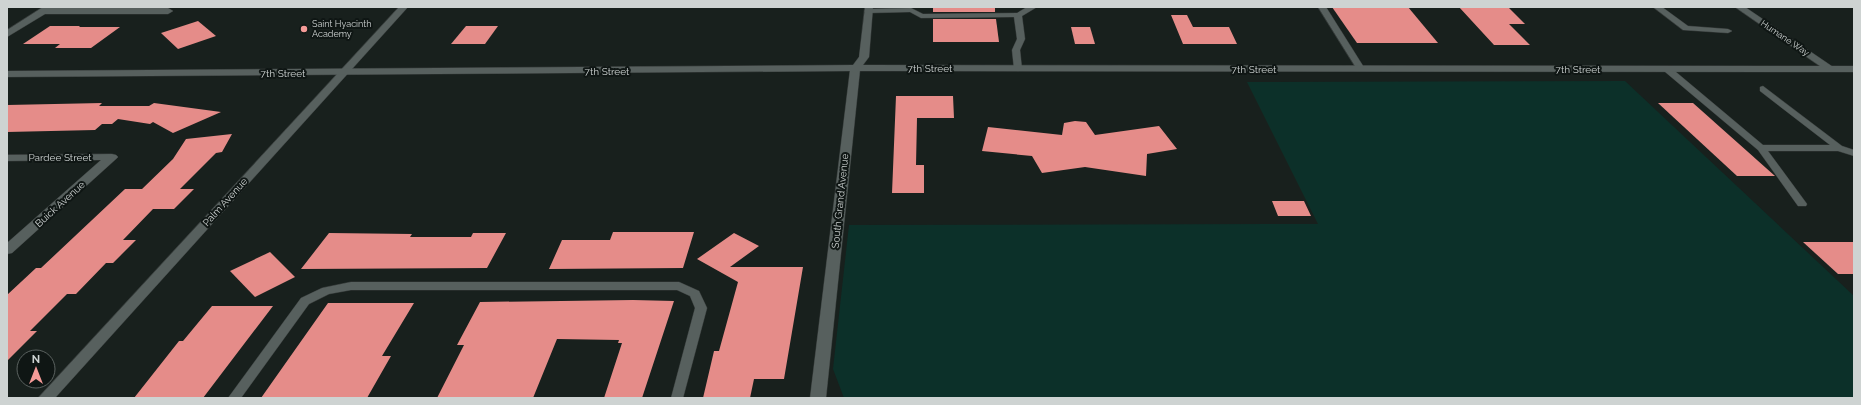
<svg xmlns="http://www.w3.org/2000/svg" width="1861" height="405" font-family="Raleway,sans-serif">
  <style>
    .green { fill: #0c3029 }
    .building { fill: #e58c89 }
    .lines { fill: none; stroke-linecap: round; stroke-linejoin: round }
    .lane-casing { stroke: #343938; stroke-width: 1 }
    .street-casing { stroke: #343938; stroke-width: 1 }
    .secondary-casing { stroke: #343938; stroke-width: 1 }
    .lane { fill: #57605e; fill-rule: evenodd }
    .street { fill: #57605e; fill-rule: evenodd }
    .secondary { fill: #57605e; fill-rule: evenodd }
    .poi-dot { fill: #f59b98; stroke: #0f1614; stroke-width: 1.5 }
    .labels { text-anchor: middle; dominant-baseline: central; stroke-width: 4; stroke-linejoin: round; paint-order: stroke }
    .far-poi-label { font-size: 9px; fill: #ced3d2; stroke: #0f1614; text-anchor: start }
    .far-street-label { font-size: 9px; fill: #ced3d2; stroke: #0f1614 }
    .street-label { font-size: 10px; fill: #ced3d2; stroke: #0f1614 }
  </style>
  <rect width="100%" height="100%" fill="#18201d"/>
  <path class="green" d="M1625,81l229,215v102h-1010l-11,-29 16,-144 469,-1 -71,-142z"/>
  <g class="building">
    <rect x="933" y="7" width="62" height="5"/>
    <path d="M1332,7h76l30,36h-81z"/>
    <path d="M1459,7h49l17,17h-16l21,21h-36z"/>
    <path d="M1171,15h16l6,12h36l8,17h-54z"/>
    <path d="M933,19h63l3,23h-66z"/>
    <path d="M198,21l18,15 -38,13 -17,-16z"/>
    <path d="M50,26h30l-1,1h41l-29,21h-36l5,-4h-37z"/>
    <path d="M466,26h32l-13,18h-34z"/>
    <path d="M1071,27h19l5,17h-20z"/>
    <path d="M896,96h57l1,22h-37l-1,47h8v28h-32z"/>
    <path d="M102,103l-3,3h50l5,-3 67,9 -48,21 -20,-11 -3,2 -32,-5 -6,5h-10l-7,6 -88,2v-27z"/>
    <path d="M1658,103h35l82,73h-38z"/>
    <path d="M1075,121l11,1 9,13 64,-9 18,23 -30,5 -1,22 -61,-9 -43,6 -10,-17 -50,-5 6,-24 74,8 2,-12z"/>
    <path d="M232,134l-10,18 -6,1 -36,36h14l-20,20h-21l-30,31h13l-23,23h-7l-30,31h-9l-37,37h7l-30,30v-66l29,-27h5l84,-79h17l31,-30 13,-20z"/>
    <path d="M1272,201h32l7,15h-33z"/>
    <path d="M613,232h81l-11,36 -134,1 13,-29h48z"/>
    <path d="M329,233l83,1 -2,3h61l2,-4h33l-19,35 -186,1z"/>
    <path d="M734,233l25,13 -29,21h73l-19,112h-30l-4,19h-47l11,-47h5l19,-69 -41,-23z"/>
    <path d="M1803,242h51v32h-16z"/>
    <path d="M270,252l25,25 -40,20 -25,-26z"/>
    <path d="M633,300l41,1 -32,97h-38l18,-55h-4l1,-3 -62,-1 -24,59h-96l27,-53h-7l23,-43z"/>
    <path d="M328,303h86l-32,53h9l-24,42h-106z"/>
    <path d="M212,306h61l-70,92h-69l45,-57h4z"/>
  </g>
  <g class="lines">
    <g class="lane-casing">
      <g id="lane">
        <path d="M1027,7h10l-15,9 3,23 -5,11 2,19 -4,2 -4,-2 -2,-19 5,-11 -3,-22 -93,1 -11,-6 -42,1 -4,-2 4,-2 43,-1 12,6 94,-1z"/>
        <path d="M1318,7h8l39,62 -1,2h-6z"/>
        <path d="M1653,7h9l26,19 40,3 4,2 -4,2 -45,-3z"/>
        <path d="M1664,67h6l93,78h67l-70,-54v-4l3,-1 79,60 12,4v6l-16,-5h-70l39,53 -1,2h-8l-40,-56 -94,-79z"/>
        <path d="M351,282h328l20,9 8,17 -24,90h-12l24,-90 -5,-12 -13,-6h-326l-22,4 -20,10 -68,94h-13l73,-100 21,-10z"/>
      </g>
    </g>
    <g class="street-casing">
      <g id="street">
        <path d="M43,7l125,1 5,3 -5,3h-123l-38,23v-7z"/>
        <path d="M399,7h9l-353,391h-17z"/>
        <path d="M1735,7h10l91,62 -1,2h-8z"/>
        <path d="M855,67l5,3 -34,328h-16l40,-328z"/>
        <path d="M112,154l4,1 2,2 -2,2 -104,94 -5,1v-11l94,-83 -94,1v-6z"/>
      </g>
    </g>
    <g class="secondary-casing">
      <path id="secondary" d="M865,7h8l-4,50 -6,8 991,1v6l-967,-1h-28l-4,2 -4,-2 -844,6v-6l846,-6 6,-8z"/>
    </g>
    <use href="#lane" class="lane"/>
    <use href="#street" class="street"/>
    <use href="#secondary" class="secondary"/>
  </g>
  <circle class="poi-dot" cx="304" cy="29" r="4"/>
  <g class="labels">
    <g class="far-poi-label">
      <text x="312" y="24">Saint Hyacinth<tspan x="312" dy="10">Academy</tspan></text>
    </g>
    <g class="far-street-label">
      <text transform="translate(1785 38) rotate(34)">Humane Way</text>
    </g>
    <g class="street-label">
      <text x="930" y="68">7th Street</text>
      <text x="1254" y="69">7th Street</text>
      <text x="1578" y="69">7th Street</text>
      <text x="607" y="71">7th Street</text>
      <text x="283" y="73">7th Street</text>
      <text x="60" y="157">Pardee Street</text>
      <text transform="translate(840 201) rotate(-84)">South Grand Avenue</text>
      <text transform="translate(225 202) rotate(-48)">Palm Avenue</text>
      <text transform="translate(60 204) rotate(-42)">Buick Avenue</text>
    </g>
  </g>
  <rect width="1861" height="405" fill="none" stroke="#ced3d2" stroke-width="16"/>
  <g transform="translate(36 369)"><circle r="19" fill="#0f1614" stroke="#5b6260"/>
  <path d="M0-3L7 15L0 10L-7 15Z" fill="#f59b98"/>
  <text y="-6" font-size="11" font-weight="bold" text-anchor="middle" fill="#ced3d2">N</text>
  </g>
</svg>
